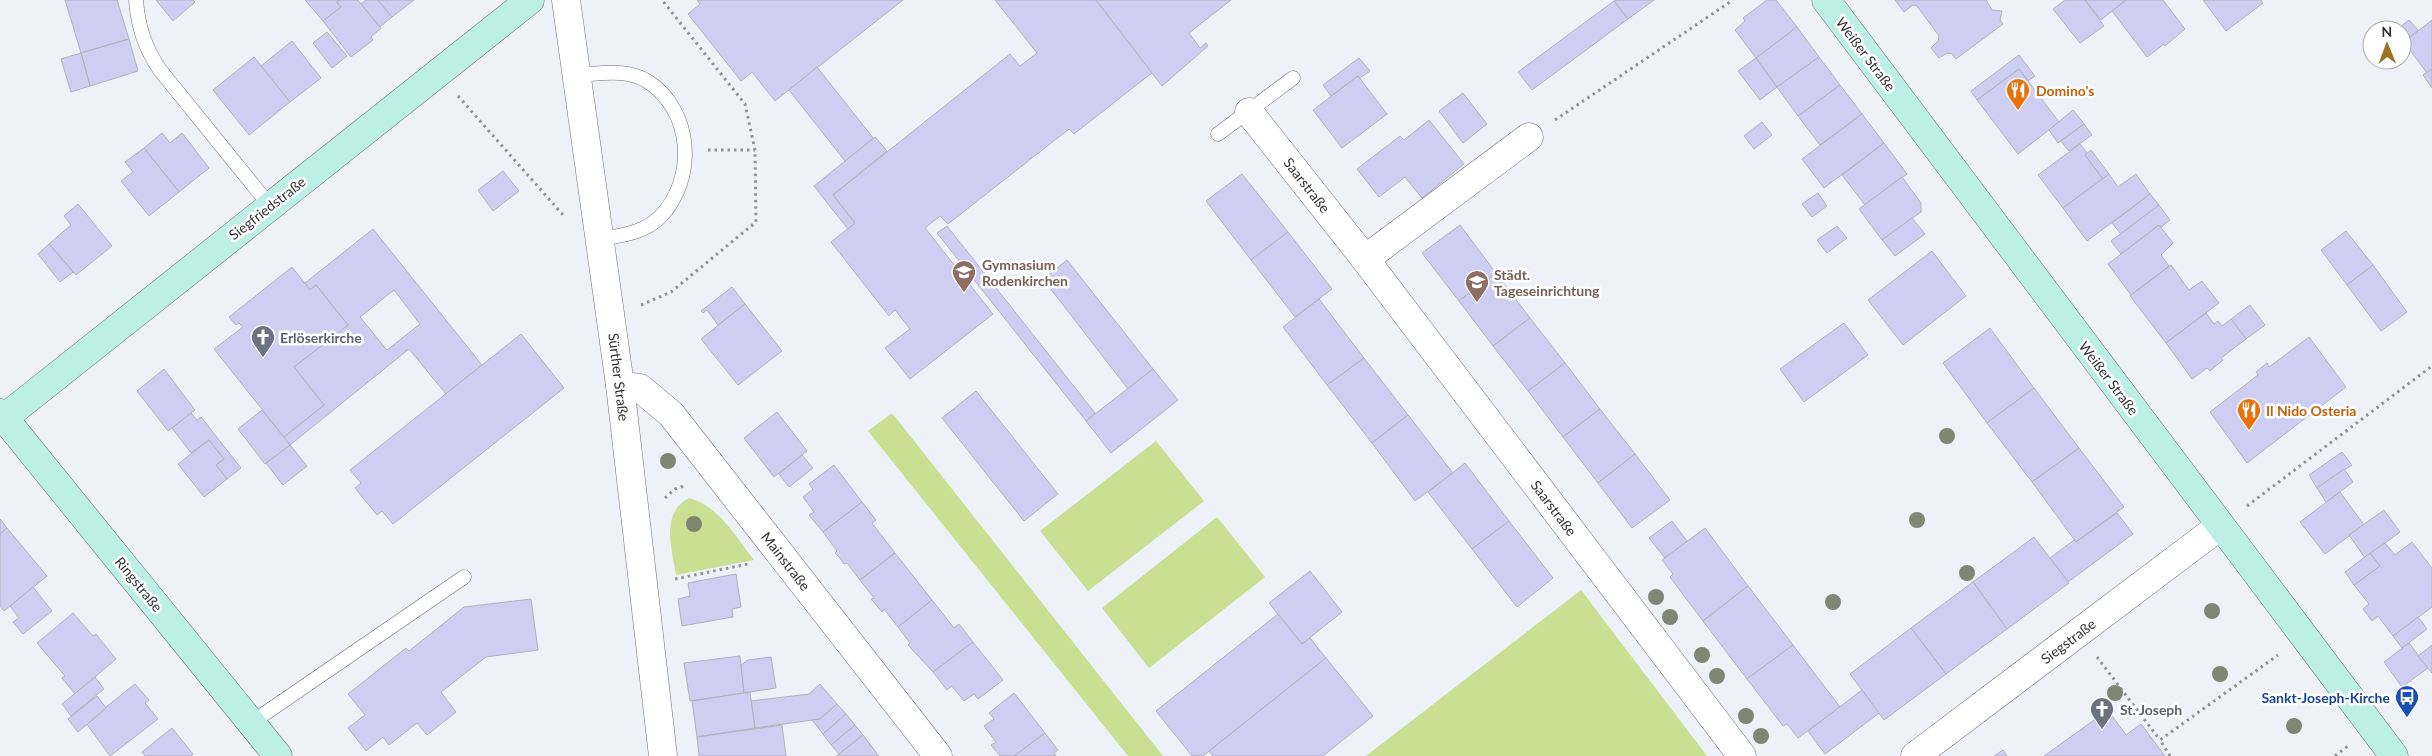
<svg xmlns="http://www.w3.org/2000/svg" width="2432" height="756" font-family="Lato,sans-serif">
  <style>
    .green { fill: #c9df92 }
    .building { fill: #cecdf2; stroke: #b2b2b8; fill-rule: evenodd }
    .lines { fill: none; stroke-linecap: round; stroke-linejoin: round }
    .lane-casing { stroke: #6d6f75; stroke-width: 15 }
    .street-casing { stroke: #6d6f75; stroke-width: 29 }
    .secondary-casing { stroke: #6d6f75; stroke-width: 29 }
    .path { stroke: #919297; stroke-width: 3; stroke-dasharray: 2.5 4; stroke-linecap: butt }
    .lane { stroke: #fff; stroke-width: 14 }
    .street { stroke: #fff; stroke-width: 28 }
    .secondary { stroke: #bcefe6; stroke-width: 28 }
    .tree { fill: #808672 }
    .labels { text-anchor: middle; dominant-baseline: central; stroke-width: 5; stroke-linejoin: round; paint-order: stroke }
    .street-label { font-size: 14px; fill: #303033; stroke: #fff }
    .food-label { font-size: 14px; font-weight: bold; fill: #c56008; stroke: #fff; text-anchor: start }
    .education-label { font-size: 14px; font-weight: bold; fill: #785e54; stroke: #fff; text-anchor: start }
    .worship-label { font-size: 14px; font-weight: bold; fill: #5b616d; stroke: #fff; text-anchor: start }
    .transit-label { font-size: 14px; font-weight: bold; fill: #164399; stroke: #fff; text-anchor: end }
  </style>
  <rect width="100%" height="100%" fill="#eff1f8"/>
  <g class="green">
    <path d="M892,413l271,343h-35l-260,-325z"/>
    <path d="M1156,441l48,60 -116,90 -48,-60z"/>
    <path d="M689,498c30,8 47,39 65,62l-78,15c-4,-26 -16,-62 13,-77z"/>
    <path d="M1217,517l48,60 -116,91 -47,-60z"/>
    <path d="M1581,590l126,166h-341z"/>
  </g>
  <g class="building">
    <path d="M65,0h52l12,39 -48,14z"/>
    <path d="M156,0h37l2,2 -22,19z"/>
    <path d="M305,0h34l-2,2 4,5 -18,14z"/>
    <path d="M339,0h19l23,28 -10,9 2,3 -22,17 -28,-36 18,-14 -4,-5z"/>
    <path d="M366,0h12l14,17 -12,10 -19,-23z"/>
    <path d="M378,0h36l-22,17z"/>
    <path d="M697,0h206l-128,101 -23,-29 -11,9 -53,-67 12,-10z"/>
    <path d="M995,0h101l57,72 -79,62 -5,-5 -121,95 -8,-8 -15,12 68,86 -83,65 -25,-31 25,-19 -15,-19 -6,6 -58,-74 24,-19 -22,-28 177,-141 10,12 17,-13z"/>
    <path d="M1096,0h135l-42,33 11,15 6,-5 2,3 -46,40z"/>
    <path d="M1616,0h38l-26,19 -14,-18z"/>
    <path d="M1767,0h9l21,27 -41,31 -21,-28 10,-9 -2,-3z"/>
    <path d="M1895,0h91l6,10 10,1 -2,9 3,4 -47,35 -4,-5 -5,-1 -8,5 -8,-10 7,-7 1,-5 -22,-30 -4,-1 -9,7z"/>
    <path d="M2065,0h20l19,26 -24,17 -27,-34z"/>
    <path d="M2085,0h41l-25,20z"/>
    <path d="M2126,0h37l22,29 -20,17 -1,-2 -17,13 -35,-46z"/>
    <path d="M2203,0h58l2,3 -37,28z"/>
    <path d="M1614,1l14,18 -96,71 -14,-18z"/>
    <path d="M2409,20l9,10 -16,15v-15h-6z"/>
    <path d="M2432,20v49l-5,4 -23,-31z"/>
    <path d="M1797,27l22,30 -42,30 -21,-29z"/>
    <path d="M327,32l20,24 -15,12 -19,-25z"/>
    <path d="M129,39l9,32 -48,15 -9,-33z"/>
    <path d="M292,41l29,37 -31,24 -29,-36z"/>
    <path d="M81,53l9,33 -19,6 -10,-33z"/>
    <path d="M2019,55l16,21 -7,5 -9,-12 -42,31 -6,-9z"/>
    <path d="M254,57l36,45 -41,33 -36,-45z"/>
    <path d="M1819,57l21,28 -42,31 -21,-29z"/>
    <path d="M1359,58l11,13 -10,7 -2,-2 -27,20 -8,-11z"/>
    <path d="M1756,58l21,29 -17,13 -22,-29z"/>
    <path d="M817,67l57,72 -29,22 -56,-71z"/>
    <path d="M2019,69l40,53 -41,32 -41,-54z"/>
    <path d="M2432,69v19l-9,-13z"/>
    <path d="M1358,76l29,38 -45,34 -29,-38z"/>
    <path d="M1840,85l22,29 -42,31 -22,-29z"/>
    <path d="M1463,93l24,31 -24,19 -24,-32z"/>
    <path d="M2073,110l11,14 -26,19 -9,-13z"/>
    <path d="M1862,114l22,29 -60,45 -22,-29z"/>
    <path d="M1429,120l35,44 -42,34 -17,-21 -26,20 -22,-28 43,-33 4,4z"/>
    <path d="M1762,122l10,13 -18,14 -10,-13z"/>
    <path d="M2084,124l8,11 -23,16 -8,-10z"/>
    <path d="M162,133l8,10 12,-10 27,35 -30,24 -35,-44z"/>
    <path d="M875,137l12,14 -54,44 22,28 -7,6 -34,-43z"/>
    <path d="M1884,143l23,31 -42,31 -23,-30z"/>
    <path d="M2080,144l7,9 -2,2 18,24 -40,29 -25,-33z"/>
    <path d="M144,148l35,44 -30,24 -28,-35 12,-9 -8,-10z"/>
    <path d="M2091,150l18,24 -6,5 -18,-24z"/>
    <path d="M503,171l16,20 -26,20 -15,-21z"/>
    <path d="M1242,174l46,58 -37,28 -45,-59z"/>
    <path d="M2109,174l9,13 18,-13 14,20 -63,47 -24,-33z"/>
    <path d="M1902,177l19,26v9l-39,28 -23,-31z"/>
    <path d="M1818,193l9,13 -15,11 -10,-13z"/>
    <path d="M2150,194l9,11 -38,29 -9,-11z"/>
    <path d="M78,204l34,42 -36,29 -27,-31 22,-19 -7,-9z"/>
    <path d="M2159,205l11,15 -9,7 -2,-2 -38,29 -10,-13z"/>
    <path d="M1912,218l13,16 -30,22 -13,-16z"/>
    <path d="M1460,225l36,48 -37,28 -37,-48z"/>
    <path d="M2159,225l14,18 -12,12 8,11 -38,29 -23,-31z"/>
    <path d="M947,226l148,187 -9,8 -149,-188z"/>
    <path d="M1837,226l10,12 -20,15 -10,-13z"/>
    <path d="M373,229l109,136 -36,29 -37,-45 -119,96 -6,-8 40,-32 -30,-38 54,-42 -32,-40 -6,5 -5,-7zM394,290l26,34 -33,26 -27,-33z"/>
    <path d="M2346,231l27,34 -26,20 -26,-35z"/>
    <path d="M1288,232l44,57 -37,28 -44,-57z"/>
    <path d="M49,244l24,28 -13,10 -22,-28z"/>
    <path d="M1932,251l34,45 -63,49 -35,-45z"/>
    <path d="M1067,260l86,109 -25,20 -85,-110z"/>
    <path d="M2171,265l18,25 13,-9 17,22 -53,40 -36,-47z"/>
    <path d="M2373,265l34,47 -26,19 -34,-46z"/>
    <path d="M292,267l18,23 6,-5 32,40 -54,42 30,38 -40,32 -70,-88 29,-22 -4,-4 -3,2 -7,-8z"/>
    <path d="M1496,273l34,45 -37,28 -34,-45z"/>
    <path d="M732,287l13,17 -27,21 -11,-15 -4,3 -2,-2z"/>
    <path d="M1319,299l45,59 -37,27 -44,-58z"/>
    <path d="M745,304l37,47 -44,34 -37,-46z"/>
    <path d="M2250,305l15,20 -19,14 -15,-20z"/>
    <path d="M2206,313l8,11 4,-3 4,5 9,-7 15,20 -25,19 2,2 -13,11 -3,-3 -15,11 -26,-36z"/>
    <path d="M1530,318l35,45 -37,28 -35,-45z"/>
    <path d="M1844,323l24,32 -64,47 -24,-33z"/>
    <path d="M1990,328l44,60 -47,35 -44,-60z"/>
    <path d="M521,334l43,54 -171,136 -11,-13 -5,4 -22,-27 6,-5 -11,-13z"/>
    <path d="M2309,337l37,50 -99,76 -37,-51 48,-37 -2,-3 11,-9 2,4z"/>
    <path d="M1364,358l44,57 -36,28 -45,-58z"/>
    <path d="M1565,363l35,46 -37,28 -35,-46z"/>
    <path d="M164,369l31,41 -27,21 -31,-40z"/>
    <path d="M1153,369l25,31 -67,53 -25,-32z"/>
    <path d="M2034,388l45,60 -47,34 -45,-59z"/>
    <path d="M976,391l82,103 -34,27 -82,-103z"/>
    <path d="M1600,409l35,45 -37,29 -35,-46z"/>
    <path d="M262,410l28,35 -25,19 -27,-35z"/>
    <path d="M777,412l30,39 -33,26 -30,-39z"/>
    <path d="M191,413l6,7 4,-3 40,51 -14,11 -11,-14 8,-6 -15,-19 -18,13 -19,-25z"/>
    <path d="M1408,415l45,58 -38,28 -43,-58z"/>
    <path d="M209,440l15,19 -8,6 11,14 -23,18 -26,-33z"/>
    <path d="M290,445l17,21 -24,19 -17,-22z"/>
    <path d="M2079,448l45,59 -48,35 -44,-60z"/>
    <path d="M2342,452l10,13 -35,23 -8,-13z"/>
    <path d="M1635,454l35,46 -38,28 -34,-45z"/>
    <path d="M802,455l11,13 -24,19 -10,-13z"/>
    <path d="M1465,463l44,58 -37,28 -44,-57z"/>
    <path d="M834,465l28,37 -39,30 -14,-17 5,-3 -11,-15 10,-8 -4,-5z"/>
    <path d="M2344,469l9,13 -27,20 -9,-14z"/>
    <path d="M2340,492l24,33 -39,29 -25,-32z"/>
    <path d="M862,502l14,18 -4,3 23,30 -35,27 -13,-17 -3,1 -4,-6 -5,-5 2,-2 -14,-19z"/>
    <path d="M2384,510l16,22 -35,26 -16,-23z"/>
    <path d="M2117,513l16,21 -65,48 -18,-24 24,-18 2,2z"/>
    <path d="M0,519l7,9 -7,6z"/>
    <path d="M1509,521l44,57 -36,29 -45,-58z"/>
    <path d="M1672,521l15,20 -22,17 -16,-20z"/>
    <path d="M7,528l40,48 -43,35 -4,-5v-72z"/>
    <path d="M1705,528l43,58 -45,35 -33,-44 3,-3 -11,-14z"/>
    <path d="M2034,537l35,46 -62,46 -34,-47z"/>
    <path d="M2412,542l20,26v39l-39,29 -15,-20 -6,5 -9,-12 6,-5 -15,-19 26,-19 -10,-13 15,-10 10,12z"/>
    <path d="M895,553l37,47 -34,27 -14,-18 -2,3 -5,-6 -6,-7 3,-1 -14,-18z"/>
    <path d="M2370,553l10,13 -26,19 -9,-13z"/>
    <path d="M1310,571l32,41 -40,32 -33,-41z"/>
    <path d="M736,574l5,33 -9,2 1,8 -51,9 -4,-27 12,-3 -2,-13z"/>
    <path d="M1973,582l34,47 -61,45 -35,-46z"/>
    <path d="M1748,586l45,59 -46,34 -44,-58z"/>
    <path d="M33,587l19,24 -29,23 -10,-12 6,-4 -9,-12z"/>
    <path d="M531,599l7,51 -52,7 -45,35 15,20 -29,23 -10,-12 -28,22 -6,-8 -17,14 -18,-23 17,-13 -17,-21 58,-46 3,3 55,-44z"/>
    <path d="M932,600l22,28 5,-4 14,18 -40,30 -25,-27 2,-2 -12,-16z"/>
    <path d="M73,613l20,23 3,-2 20,25 -41,35 -13,-16 3,-2 -28,-33z"/>
    <path d="M1278,614l24,30 8,-6 16,20 -123,98h-11l-36,-45z"/>
    <path d="M2418,617l9,12 -25,19 -9,-12z"/>
    <path d="M1911,628l35,46 -62,46 -34,-46z"/>
    <path d="M973,642l30,38 -25,19 -4,-5 -10,7 -12,-15 -5,4 -14,-18z"/>
    <path d="M2409,643l19,25 -26,19 -18,-25z"/>
    <path d="M1793,645l47,62 -42,31 -11,-14 -4,2 -36,-47z"/>
    <path d="M2432,645v28l-14,-17z"/>
    <path d="M740,656l4,37 -54,8 -6,-38z"/>
    <path d="M771,657l5,31 -32,5 -3,-28 7,-5z"/>
    <path d="M1326,658l47,58 -50,40h-110l-4,-5z"/>
    <path d="M95,677l9,12 -33,27 -9,-12z"/>
    <path d="M135,684l14,16 -4,3 13,16 -48,37 -24,-33z"/>
    <path d="M820,684l17,20 -17,15 -65,9 -4,-27 58,-7z"/>
    <path d="M1862,690l17,23 -54,41 -17,-23z"/>
    <path d="M750,692l5,36 -58,9 -5,-36z"/>
    <path d="M1014,693l31,40 -31,23h-14l-9,-11 5,-3 -12,-16 10,-7 -5,-6z"/>
    <path d="M97,696l9,12 -28,24 -10,-13z"/>
    <path d="M837,704l9,10 -23,20 -11,-14 8,-1z"/>
    <path d="M2108,710l18,25 15,-11 24,32h-121z"/>
    <path d="M846,714l9,11 -24,20 -8,-11z"/>
    <path d="M782,725l4,31h-87l-2,-19z"/>
    <path d="M855,725l8,10 -24,19 -8,-9z"/>
    <path d="M172,728l21,26 -2,2h-46l-3,-4z"/>
    <path d="M1045,733l13,17 -4,3 2,3h-42z"/>
    <path d="M863,735l16,21h-43l3,-2z"/>
    <path d="M2003,750l4,6h-13z"/>
  </g>
  <g class="lines">
    <g class="lane-casing">
      <g id="lane">
        <path d="M136,0c2,27 9,48 24,70l110,136"/>
        <path d="M576,75c23,-1 50,-7 71,6 46,29 50,98 13,136 -16,16 -38,18 -59,22"/>
        <path d="M1218,134l75,-56"/>
        <path d="M251,723l213,-146"/>
      </g>
    </g>
    <g class="street-casing">
      <g id="street">
        <path d="M566,0l54,385 43,371"/>
        <path d="M1249,112l116,147 377,497"/>
        <path d="M1365,259l164,-122"/>
        <path d="M620,385l20,3 31,26 267,342"/>
        <path d="M1915,756l305,-230"/>
      </g>
    </g>
    <g class="secondary-casing">
      <g id="secondary">
        <path d="M1826,0l568,756"/>
        <path d="M0,413l278,343"/>
        <path d="M4,418l526,-418"/>
      </g>
    </g>
    <g class="path">
      <path d="M458,96l105,119"/>
      <path d="M1555,120l178,-120"/>
      <path d="M708,150h47"/>
      <path d="M641,305l30,-13 85,-70 -1,-72 -10,-46 -83,-104"/>
      <path d="M665,498l10,-9 12,-4"/>
      <path d="M2247,506l185,-140"/>
      <path d="M675,579l73,-15"/>
      <path d="M2097,657l63,83"/>
      <path d="M2170,756l-10,-16 118,-85"/>
      <path d="M2335,756l13,-10"/>
    </g>
    <use href="#lane" class="lane"/>
    <use href="#street" class="street"/>
    <use href="#secondary" class="secondary"/>
  </g>
  <g class="tree">
    <circle cx="1947" cy="436" r="8"/>
    <circle cx="668" cy="461" r="8"/>
    <circle cx="1917" cy="520" r="8"/>
    <circle cx="694" cy="524" r="8"/>
    <circle cx="1967" cy="573" r="8"/>
    <circle cx="1656" cy="597" r="8"/>
    <circle cx="1833" cy="602" r="8"/>
    <circle cx="2212" cy="611" r="8"/>
    <circle cx="1670" cy="617" r="8"/>
    <circle cx="1702" cy="655" r="8"/>
    <circle cx="2220" cy="674" r="8"/>
    <circle cx="1717" cy="676" r="8"/>
    <circle cx="2115" cy="693" r="8"/>
    <circle cx="1746" cy="716" r="8"/>
    <circle cx="2294" cy="726" r="8"/>
    <circle cx="1761" cy="736" r="8"/>
  </g>
  <defs>
    <g id="restaurant-pin" transform="scale(1.25)"><path d="M0 17L-7.5 6A9.5 9.5 0 1 1 7.5 6Z" fill="#e8710a" stroke="#fff"/><path d="M-5-6h1v4h1v-4h1v4h1v-4h1v5L-1.5 .5V6h-2V.5L-5-1ZM5-6V6H3V1.5H1.5Q1.5-4 5-6Z" fill="#fff"/></g>
    <g id="school-pin" transform="scale(1.25)"><path d="M0 17L-7.5 6A9.5 9.5 0 1 1 7.5 6Z" fill="#8d6e63" stroke="#fff"/><path d="M0-5L7-2L0 1L-7-2ZM-4 1L0 2.5L4 1V4Q0 6-4 4Z" fill="#fff"/></g>
    <g id="church-pin" transform="scale(1.25)"><path d="M0 17L-7.5 6A9.5 9.5 0 1 1 7.5 6Z" fill="#6b7280" stroke="#fff"/><path d="M-1.2-6h2.4v3.5h3.3v2.4h-3.3V6h-2.4V-.1h-3.3v-2.4h3.3Z" fill="#fff"/></g>
    <g id="bus-pin" transform="scale(1.25)"><path d="M0 17L-7.5 6A9.5 9.5 0 1 1 7.5 6Z" fill="#1a4fb4" stroke="#fff"/><path d="M-5-6H5V4H4V6H2V4H-2V6H-4V4H-5ZM-3.5-4V0h7V-4ZM-3.5 1.2v1.5H-2V1.2ZM2 1.2v1.5H3.5V1.2Z" fill="#fff"/></g>
  </defs>
  <g fill-rule="evenodd">
    <use href="#restaurant-pin" x="2018" y="90"/>
    <use href="#school-pin" x="964" y="272"/>
    <use href="#school-pin" x="1477" y="282"/>
    <use href="#church-pin" x="263" y="337"/>
    <use href="#restaurant-pin" x="2249" y="410"/>
    <use href="#bus-pin" x="2407" y="697"/>
    <use href="#church-pin" x="2102" y="709"/>
  </g>
  <g class="labels">
    <g class="street-label">
      <text transform="translate(1866 54) rotate(53)">Weißer Straße</text>
      <text transform="translate(1307 185) rotate(52)">Saarstraße</text>
      <text transform="translate(267 208) rotate(-38)">Siegfriedstraße</text>
      <text transform="translate(619 377) rotate(83)">Sürther Straße</text>
      <text transform="translate(2109 378) rotate(53)">Weißer Straße</text>
      <text transform="translate(1554 508) rotate(53)">Saarstraße</text>
      <text transform="translate(786 561) rotate(52)">Mainstraße</text>
      <text transform="translate(139 584) rotate(51)">Ringstraße</text>
      <text transform="translate(2068 641) rotate(-37)">Siegstraße</text>
    </g>
    <g class="food-label">
      <text x="2036" y="90">Domino's</text>
      <text x="2266" y="410">Il Nido Osteria</text>
    </g>
    <g class="education-label">
      <text x="982" y="264">Gymnasium<tspan x="982" dy="16">Rodenkirchen</tspan></text>
      <text x="1494" y="274">Städt.<tspan x="1494" dy="16">Tageseinrichtung</tspan></text>
    </g>
    <g class="worship-label">
      <text x="280" y="337">Erlöserkirche</text>
      <text x="2120" y="709">St. Joseph</text>
    </g>
    <g class="transit-label">
      <text x="2390" y="697">Sankt-Joseph-Kirche</text>
    </g>
  </g>
  <g transform="translate(2387 45) rotate(359)"><circle r="24" fill="#ffffff" stroke="#acacad"/>
  <path d="M0-4L9 19L0 12L-9 19Z" fill="#9c7321"/>
  <text y="-8" font-size="14" font-weight="bold" text-anchor="middle" fill="#303033">N</text>
  </g>
</svg>
